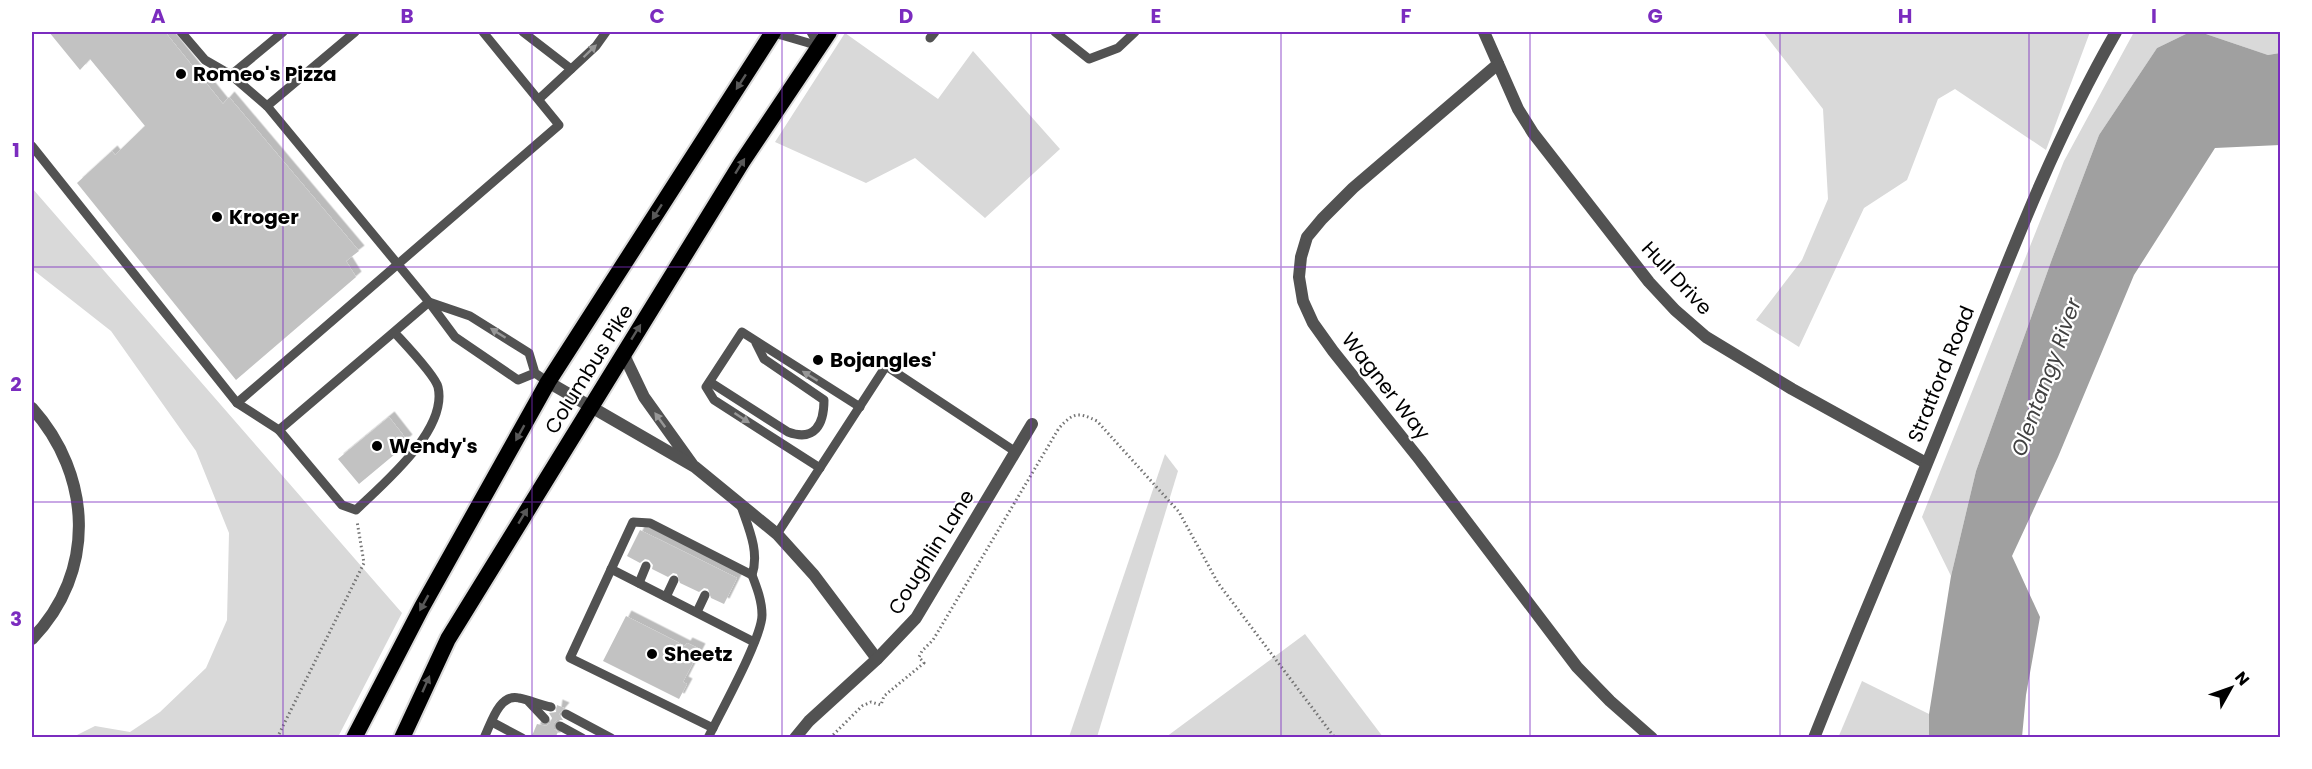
<svg xmlns="http://www.w3.org/2000/svg" width="2312" height="769" font-family="Poppins,sans-serif">
  <style>
    .green { fill: #d9d9d9 }
    .water { fill: #a0a0a0 }
    .building { fill: #c2c2c2; filter: url(#shadow) }
    .lines { fill: none; stroke-linecap: round; stroke-linejoin: round }
    .trunk-casing { stroke: #dbdbdb; stroke-width: 20 }
    .path { stroke: #747474; stroke-width: 3; stroke-dasharray: 1.5 3; stroke-linecap: butt }
    .service { stroke: #525252; stroke-width: 9 }
    .minor { stroke: #525252; stroke-width: 12 }
    .tertiary { stroke: #525252; stroke-width: 12 }
    .trunk { stroke: #000; stroke-width: 16 }
    .oneway { fill: #979797 }
    .oneway2 { fill: #595959 }
    .grid { fill: none; stroke: #7b2cbf; stroke-width: 1.5; stroke-opacity: 0.55 }
    .poi-dot { fill: #000; stroke: #fff; stroke-width: 2 }
    .labels { text-anchor: middle; dominant-baseline: central; stroke-width: 4.5; stroke-linejoin: round; paint-order: stroke }
    .poi-label { font-size: 20px; font-weight: bold; fill: #000; stroke: #fff; text-anchor: start }
    .street-label { font-size: 20px; fill: #000; stroke: #fff }
    .water-label { font-size: 21px; font-style: italic; fill: #414141; stroke: #fff }
    .neatline { fill: none; stroke: #7b2cbf; stroke-width: 2 }
    .grid-label { font-size: 20px; text-anchor: middle; font-weight: bold; fill: #7b2cbf }
  </style>
  <defs>
    <filter id="shadow"><feDropShadow dx="5.5" dy="-5.5" stdDeviation="0" flood-color="#0004"/></filter>
  </defs>
  <rect width="100%" height="100%" fill="#fff"/>
  <g class="green">
    <path d="M1763,32h327l-44,118 -91,-61 -17,10 -31,81 -43,28 -65,139 -43,-27 46,-60 26,-61 -5,-90z"/>
    <path d="M2134,32h56l-33,16 -58,87 -47,124 -76,212 -25,105 -29,-59 142,-356z"/>
    <path d="M2200,32h80v21l-12,2z"/>
    <path d="M845,33l93,66 35,-48 87,98 -75,69 -70,-60 -49,25 -91,-41z"/>
    <path d="M32,188l370,425 -64,124h-265l22,-11 35,6 30,-20 46,-44 21,-48 2,-87 -33,-82 -85,-120 -79,-62z"/>
    <path d="M1165,454l13,17 -81,266h-28z"/>
    <path d="M1305,634l78,103h-217z"/>
    <path d="M1862,681l67,33v23l-91,1z"/>
  </g>
  <path class="water" d="M2190,32h10l68,23 12,-2v92l-65,3 -81,127 -76,182 -46,99 28,61 -14,78 -4,42h-93v-23l22,-138 25,-105 76,-212 47,-124 58,-87z"/>
  <g class="building">
    <path d="M49,32h116l58,72 6,-7 130,154 -13,10 10,16 -120,103 -159,-197 35,-32 3,4 30,-29 -55,-67 -10,11z"/>
    <path d="M389,417l18,23 -14,12 2,2 -36,30 -21,-25z"/>
    <path d="M640,530l97,48 -13,26 -13,-6 -3,-9 -4,-1 -5,4 -19,-9 -3,-9 -4,-1 -5,4 -16,-8 1,-4 -4,-5 -4,-1 -5,4 -13,-7z"/>
    <path d="M626,616l59,30 2,-3 13,6 -17,33 4,2 -8,15 -76,-38z"/>
    <path d="M557,705l7,3 -5,6 4,6h-6l-3,3v6l4,3 -3,6h-24l6,-14 9,2 4,-3 2,-5 -3,-5 7,-1z"/>
  </g>
  <g class="lines">
    <g class="trunk-casing">
      <g id="trunk">
        <path d="M354,738l68,-131 126,-225 225,-350"/>
        <path d="M402,738l46,-99 294,-477 87,-130"/>
      </g>
    </g>
    <g class="path">
      <path d="M277,738l87,-175 -7,-42"/>
      <path d="M830,738l32,-32 9,-4 10,3 3,-9 40,-33 -5,-6 3,-6 11,-11 126,-212c15,-16 19,-16 38,-7l82,91 39,71 117,155"/>
    </g>
    <g class="service">
      <path d="M181,32l24,28 26,15 36,31 162,196 -35,30c10,11 41,43 44,55 10,43 -54,96 -82,123l-14,-5 -63,-75 115,-98"/>
      <path d="M523,32l48,37"/>
      <path d="M771,32l48,14"/>
      <path d="M811,32l8,14"/>
      <path d="M1055,32l34,27 29,-11 17,-16"/>
      <path d="M930,38l5,-6"/>
      <path d="M231,75l52,-43"/>
      <path d="M539,99l57,-53 10,-14"/>
      <path d="M267,106l88,-74"/>
      <path d="M32,146l205,257 42,27"/>
      <path d="M535,373l-17,7 -63,-43 -26,-35 41,14 59,37 6,20 13,9"/>
      <path d="M710,382l78,50c27,10 36,-8 36,-32l-60,-41 -8,-16"/>
      <path d="M237,403l322,-278 -76,-93"/>
      <path d="M820,468l-106,-68 -8,-13 36,-55 118,75"/>
      <path d="M777,534l109,-168 130,86"/>
      <path d="M611,569l143,73"/>
      <path d="M639,583l7,-17"/>
      <path d="M666,597l8,-17"/>
      <path d="M697,612l8,-17"/>
      <path d="M529,702l16,17"/>
      <path d="M566,714l45,24"/>
      <path d="M492,722l30,16"/>
      <path d="M560,726l22,12"/>
      <path d="M713,728l-143,-70 63,-136 17,1 102,52c8,-24 -4,-48 -12,-72"/>
      <path d="M484,738c7,-14 15,-45 35,-40 11,2 21,7 32,9"/>
      <path d="M708,738c12,-25 54,-100 54,-123 0,-14 -5,-27 -10,-40"/>
    </g>
    <g class="minor">
      <path d="M1484,32l34,77 15,24 116,149 26,28 31,27 86,52 134,74"/>
      <path d="M1498,64l-145,124 -31,31 -15,18 -6,20 -2,20 4,24 10,22 20,28 87,109 157,207 33,34 42,37"/>
      <path d="M623,353l21,44 48,67"/>
      <path d="M548,382l147,85 82,67 37,41 63,84"/>
      <path d="M32,408c60,67 65,164 0,231"/>
      <path d="M795,738l14,-17 68,-62 39,-41 116,-194"/>
    </g>
    <path class="tertiary" d="M1814,738c43,-109 90,-216 133,-324 52,-129 100,-262 169,-382"/>
    <use href="#trunk" class="trunk"/>
  </g>
  <defs><path id="oneway-solid" d="M-6-.8H1V-3.2L6.5 0L1 3.2V.8H-6Z" transform="scale(1.5)"/></defs>
  <g class="oneway">
    <use href="#oneway-solid" transform="translate(590 51) rotate(-44)"/>
    <use href="#oneway-solid" transform="translate(498 333) rotate(-148)"/>
    <use href="#oneway-solid" transform="translate(810 376) rotate(-148)"/>
    <use href="#oneway-solid" transform="translate(742 418) rotate(33)"/>
    <use href="#oneway-solid" transform="translate(660 420) rotate(-126)"/>
  </g>
  <g class="oneway2">
    <use href="#oneway-solid" transform="translate(741 82) rotate(123)"/>
    <use href="#oneway-solid" transform="translate(740 166) rotate(-58)"/>
    <use href="#oneway-solid" transform="translate(657 212) rotate(123)"/>
    <use href="#oneway-solid" transform="translate(636 332) rotate(-58)"/>
    <use href="#oneway-solid" transform="translate(520 433) rotate(119)"/>
    <use href="#oneway-solid" transform="translate(523 516) rotate(-59)"/>
    <use href="#oneway-solid" transform="translate(424 603) rotate(119)"/>
    <use href="#oneway-solid" transform="translate(426 684) rotate(-66)"/>
  </g>
  <path class="grid" d="M283,32v706M532,32v706M782,32v706M1031,32v706M1281,32v706M1530,32v706M1780,32v706M2029,32v706M32,267h2248M32,502h2248"/>
  <g class="poi-dot">
    <circle cx="181" cy="74" r="6"/>
    <circle cx="217" cy="217" r="6"/>
    <circle cx="818" cy="360" r="6"/>
    <circle cx="377" cy="446" r="6"/>
    <circle cx="652" cy="654" r="6"/>
  </g>
  <g class="labels">
    <g class="poi-label">
      <text x="193" y="74">Romeo's Pizza</text>
      <text x="229" y="217">Kroger</text>
      <text x="830" y="360">Bojangles'</text>
      <text x="389" y="446">Wendy's</text>
      <text x="664" y="654">Sheetz</text>
    </g>
    <g class="street-label">
      <text transform="translate(1677 278) rotate(47)">Hull Drive</text>
      <text transform="translate(589 369) rotate(-58)">Columbus Pike</text>
      <text transform="translate(1941 374) rotate(-68)">Stratford Road</text>
      <text transform="translate(1386 386) rotate(52)">Wagner Way</text>
      <text transform="translate(931 552) rotate(-58)">Coughlin Lane</text>
    </g>
    <g class="water-label">
      <text transform="translate(2046 377) rotate(-70)">Olentangy River</text>
    </g>
  </g>
  <rect width="2312" height="769" fill="none" stroke="#ffffff" stroke-width="66"/>
  <g transform="translate(2231 688) rotate(50)" stroke="#ffffff" stroke-width="4.5" paint-order="stroke">
  <path d="M0-4.5L10 22L0 15L-10 22Z" fill="#000000"/>
  <text y="-9" font-size="16" font-weight="bold" text-anchor="middle" fill="#000000">N</text>
  </g>
  <rect x="33" y="33" width="2246" height="703" class="neatline"/>
  <g class="grid-label">
    <text x="158" y="23">A</text>
    <text x="407" y="23">B</text>
    <text x="657" y="23">C</text>
    <text x="906" y="23">D</text>
    <text x="1156" y="23">E</text>
    <text x="1406" y="23">F</text>
    <text x="1655" y="23">G</text>
    <text x="1905" y="23">H</text>
    <text x="2154" y="23">I</text>
    <text x="16" y="157">1</text>
    <text x="16" y="391">2</text>
    <text x="16" y="626">3</text>
  </g>
</svg>
